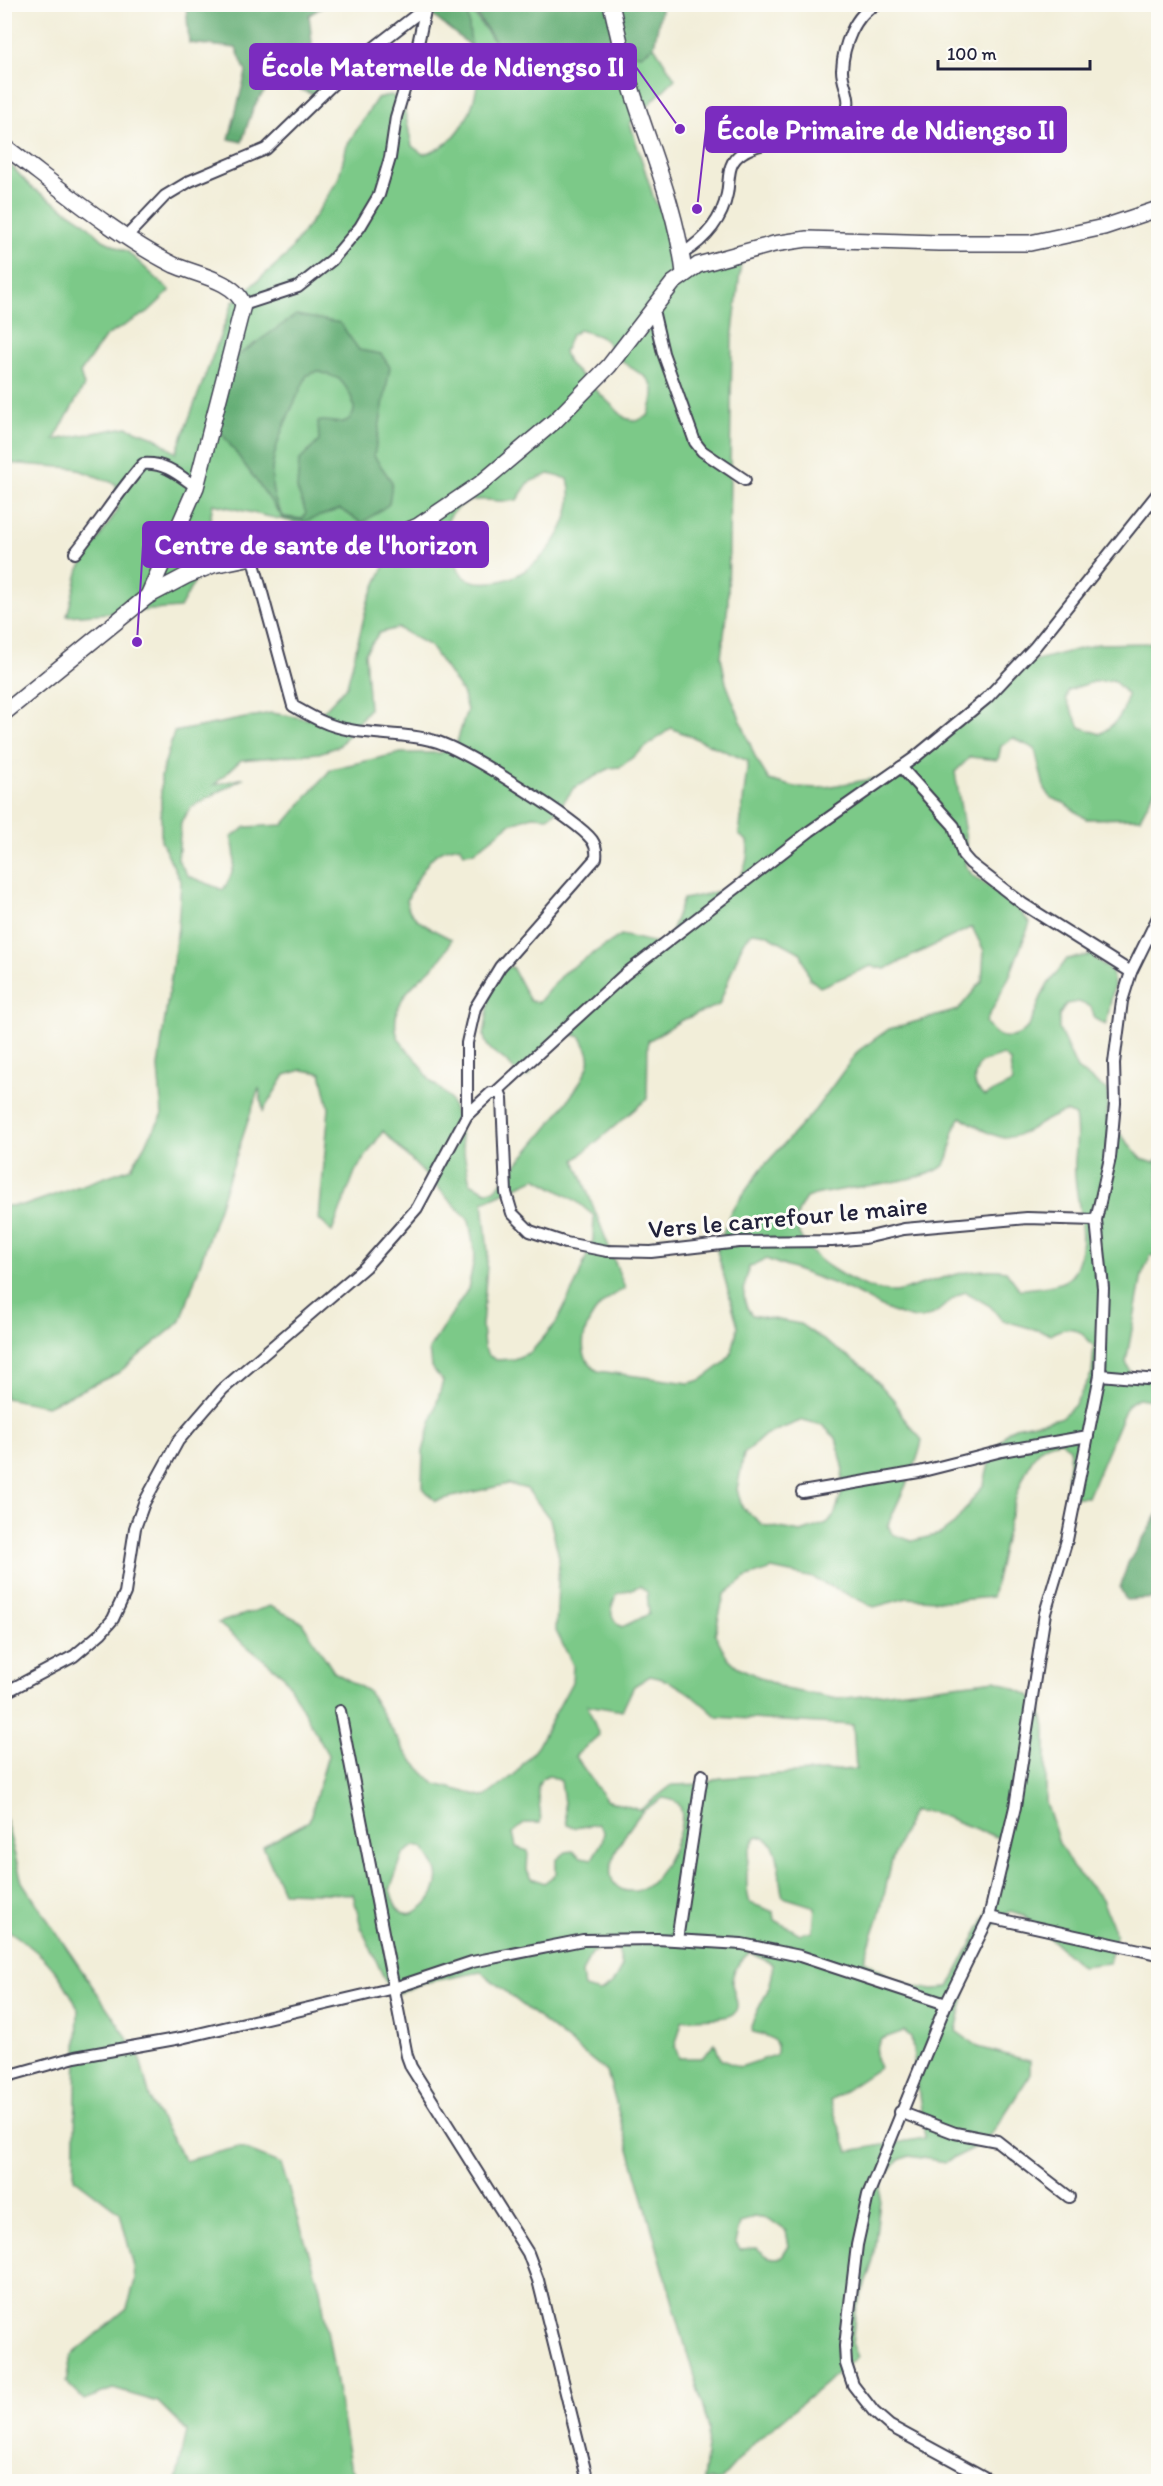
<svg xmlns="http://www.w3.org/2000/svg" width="1163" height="2486" font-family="Itim,sans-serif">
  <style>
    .green { fill: #7bc988; stroke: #4e7662; stroke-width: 1.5; fill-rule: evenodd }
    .forest { fill: #64ad74; stroke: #436858; stroke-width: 1.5; fill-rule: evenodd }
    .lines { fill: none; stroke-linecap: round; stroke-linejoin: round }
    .street-casing { stroke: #414153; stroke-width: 14 }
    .secondary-casing { stroke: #414153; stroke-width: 18 }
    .street { stroke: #fff; stroke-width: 10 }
    .secondary { stroke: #fff; stroke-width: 15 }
    .labels { text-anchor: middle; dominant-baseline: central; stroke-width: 6; stroke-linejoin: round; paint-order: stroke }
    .street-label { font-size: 26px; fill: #22223b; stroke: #fdfcf7 }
    .leader { fill: none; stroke: #7b2cbf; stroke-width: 2 }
    .callout-dot { fill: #7b2cbf; stroke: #fdfcf7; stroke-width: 2 }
    .callout { fill: #7b2cbf; stroke: #7b2cbf; stroke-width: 2 }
    .callout-label { font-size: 27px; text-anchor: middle; font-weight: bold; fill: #fff }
  </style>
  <rect width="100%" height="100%" fill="#fdfcf7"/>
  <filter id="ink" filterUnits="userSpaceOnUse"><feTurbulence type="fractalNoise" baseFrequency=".0167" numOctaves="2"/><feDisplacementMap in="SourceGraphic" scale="12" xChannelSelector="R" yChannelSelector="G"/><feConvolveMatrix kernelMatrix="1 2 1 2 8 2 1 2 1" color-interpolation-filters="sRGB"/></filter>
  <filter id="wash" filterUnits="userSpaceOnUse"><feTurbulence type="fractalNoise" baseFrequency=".008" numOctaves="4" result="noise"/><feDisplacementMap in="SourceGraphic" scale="24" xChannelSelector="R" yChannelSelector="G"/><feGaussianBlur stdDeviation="1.35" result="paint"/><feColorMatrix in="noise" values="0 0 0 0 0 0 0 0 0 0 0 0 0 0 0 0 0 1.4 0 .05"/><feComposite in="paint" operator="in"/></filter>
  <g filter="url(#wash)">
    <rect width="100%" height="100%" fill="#f2eed9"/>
    <g class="green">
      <path d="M467,5l37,49 115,-3 22,4 13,-9 21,33 -45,44 24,76 41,72 46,-8 -9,78 -4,264 -7,52 5,26 30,76 13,21 26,7 25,1 81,-14 121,-110 76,-20 52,-1 8,-8v149l-18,34 -54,1 -22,-16 -13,-5 -7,-11 -9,-38 -22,-11 -12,8 -3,14 -28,-3 -15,15 11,68 -1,25 8,11 34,21 23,26 -20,52 -24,47c6,10 13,17 26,15 22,-4 23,-31 33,-48 6,-10 15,-20 22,-30l24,-4 21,17 2,13 -8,40 -11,-6 -4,-12 -12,-5 -13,2 -7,12v13l18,40 31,22 -1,28 35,40 12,4 4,-4v98l-7,-2 -9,20 -16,87 5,12 27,2v25l-20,-3 -11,7 -39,92h-12l-9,-10 3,-39 -10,-7c-10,2 -18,4 -24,13 -23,31 -34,103 -44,143l-44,4 -41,-3 -33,9 -61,-29 -41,-9 -27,9 -21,17 -9,39 12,23 11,10 47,22 53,10 158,-19 35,16 9,9 6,26v71l13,41 14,25 29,31 14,37 -7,27 -28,3 -57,-51 -14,-4c-37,26 -44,79 -54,120l22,16 52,14v14l-37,57 -21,17 -26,13 -37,-6 -12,5 -15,21 -9,79 -18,53 -3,31 5,12 -101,84 -36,40h-17l6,-52 -102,-357 -126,-100 -59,11 -30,13 -31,-69 -8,-33 -70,-2 -20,-46 46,-25 19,-66 -44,-79 -66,-53 52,-17 32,16 32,50 34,19 40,65 27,28 50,13 29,-22 23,-28 35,-65 1,-17 -17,-34 3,-74 -9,-38 -23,-30 -19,-5 -73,17 -13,-14 1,-36 20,-70 -12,-14 -2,-18 39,-60 7,-34 -6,-35 -86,-89 -28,41 -23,60 -13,-13 10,-111 -8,-35 -19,-3 -17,5 -22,36 -4,-23 -78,233 -63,52 -71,33 -42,-8v-192l21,-1 105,-37 31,-52 -4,-49 20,-140 3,-45 -20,-41v-65l13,-44 97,-19 44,7 32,-34 21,-85 26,-56 -181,-41 -13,67 -20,37 -113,8 12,-47 39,-60 -2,-25 -42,-16 -67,-5 -2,2v-306l26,28 52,34 20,19 25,12 42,39 -22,21 -42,24 -26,37 4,13 -30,54 73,-13 27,10 22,16 57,-151 53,-46 29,-40 23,-36 9,-35 30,-47 14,-3 12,7 9,44 11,8c36,-8 53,-45 55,-79 0,-10 -5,-19 -7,-28 -3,-14 -2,-29 -4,-42zM579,330c7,2 19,4 26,10 5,5 8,13 14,18 24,23 44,15 29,58l-12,5 -11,-3 -56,-54 -5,-12 7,-17zM549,474l19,5c13,43 -31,99 -75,103 -9,1 -22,1 -30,-6 -9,-9 -6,-23 -11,-34 -1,-4 -5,-9 -5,-13 -2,-14 16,-29 30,-29 14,-1 26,3 40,0l12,-18zM398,628l32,18 32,46 5,18 -11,35 -16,8h-39l-70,16 -48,56 -37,2 -15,10c7,21 4,34 -8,53l-35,-14 -10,-16 3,-38 10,-15 53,-29 -30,7 27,-25 78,-7 20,-7 30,-37 -4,-56 14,-20zM1113,680l14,14c-2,20 -11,30 -27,40l-20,-7 -14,-28 2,-9 25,-8zM671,728l77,33 -9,74 8,6c3,15 -3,38 -18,46 -13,7 -32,9 -46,12l-17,46 -45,-10 -58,38 -24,29 -9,-1 -18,-34h-9l-11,14 -8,55c3,16 12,16 23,26 5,4 9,11 13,16l9,-2 18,-33 16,-11 18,5c4,9 10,17 8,26 -9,31 -71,99 -94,127l-9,1 -16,-8c-4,-17 -13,-75 -21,-85 -4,-6 -12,-11 -17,-16 -6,-5 -8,-13 -13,-19 -15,-19 -28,-23 -22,-51 8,-32 47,-43 54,-73 -13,-7 -40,-18 -44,-34 -2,-8 20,-43 27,-49 6,-7 17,-8 26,-10l4,7 10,-1 36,-28 22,-8 16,1 8,-5 18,-24 36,-20 10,-1zM972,927l12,24 -2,30 -24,29 -69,19 -31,22 -43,59 -54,59 -31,44 -13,38 21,75 -6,26 -8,11 -23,17 -12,3 -91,-12c-25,-15 -14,-48 3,-66 7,-7 16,-12 24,-17l-50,-128 72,-61 1,-58 32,-20 39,-16 24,-63 10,-10 13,2 35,19 8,25 11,9 51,-21 14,3zM1003,1055l7,6 2,22 -27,13c-14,-8 -12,-20 -5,-33zM1067,1112l8,4c5,25 -2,38 0,60 2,30 16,71 -3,99 -8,12 -39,12 -52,15l-14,-19c-28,-5 -60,6 -87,14 -8,3 -18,7 -26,7 -30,0 -95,-36 -96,-68 -1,-9 4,-19 9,-26 28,-12 124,-14 139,-34 10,-14 4,-34 16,-47 11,6 21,14 33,18 26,11 49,-20 73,-23zM536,1178l39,22 19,16 -1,24 -16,41 -21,42 -25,29 -17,7 -18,1 -8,-5 -4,-8 -2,-21 6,-73 -5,-51zM766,1259c26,10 53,19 79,29 23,9 51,33 78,30 17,-2 26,-22 43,-26l24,14 12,14 49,14c22,-11 28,-5 43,12l-2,27 -18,33 -14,12 -45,9 -8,5 -16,23 -7,29 -29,39 -15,11 -28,7 -20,-7 -4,-9c10,-26 30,-59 34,-85l-20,-24 -8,-16 -28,-31 -66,-45 -48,-9c-13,-15 -7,-30 -3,-48zM803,1420l19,5 14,13 7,28 -2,29 -7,21 -7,7 -26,9 -38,-7 -21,-18 -5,-18 7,-35 21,-19zM640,1586l7,6 2,22 -27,13c-14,-8 -12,-20 -5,-33zM650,1676c26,4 48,23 67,41l136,8 3,44 -136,9 -15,6 -33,1 -32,25 -34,-10 -31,-44 24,-21 -12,-30 35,6 12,-25zM548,1775l13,6 6,44 8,3 23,-4 6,8 -2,10 -10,17 -11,-2 -8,-6 -7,1 -10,8v14l-12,9 -12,-5 -5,-7 1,-20 -12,-4 -3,-14 12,-10h15c4,-16 -12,-39 8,-48zM663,1798c5,1 14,2 16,7 11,19 -16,70 -32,81 -17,12 -40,3 -36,-20 3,-16 19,-39 29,-52 6,-7 16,-11 23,-16zM912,1811l20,1 75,29 -14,61 -44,85c-31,8 -60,-10 -85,-27l16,-47 12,-53zM758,1836c27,5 18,41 25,61l32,10 -2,24 -13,3 -25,-14 -1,-8 -24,-9c-5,-14 -5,-60 8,-67zM415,1846l8,2c4,5 13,18 14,25 5,22 -25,53 -40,35 -3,-5 -5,-13 -7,-18l13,-36zM605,1948l13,1 4,17 -10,18 -12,8 -16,-4 -2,-15 9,-20zM750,1952l22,12c3,25 -15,40 -21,63l2,5c13,3 29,7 23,23l-36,12 -19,-7 -6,-17 -13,15h-23l-4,-11 7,-26c15,-4 31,-1 46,-5 17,-5 5,-22 4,-32 -1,-13 9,-24 18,-32zM904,2031l7,6 14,101 -77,13 -18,-50 49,-33c-5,-11 -4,-19 2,-29zM753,2217l16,2 17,12 3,15 -7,11c-12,3 -16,-1 -25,-9l-17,1 -5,-7 5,-18z"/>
      <path d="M4,1814l18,68 117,173 13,50 33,56 54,-14 42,17 39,124 30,177 8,16h-182l11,-50 -29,-29 -45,-13 -29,11 -18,-18 5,-26 56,-47 8,-29 -1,-13 -14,-54 -46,-35 4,-169c-19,-41 -37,-56 -73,-81z"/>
    </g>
    <g class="forest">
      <path d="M186,5h140l-17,10 9,82 -39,-17c-26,16 -28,35 -37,62l-13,-3 17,-67 -10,-24 -47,-5z"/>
      <path d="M419,5h48l4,41z"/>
      <path d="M470,5h192l-8,41 -13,9 -22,-4 -26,18 -89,-15z"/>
      <path d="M296,315l44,8 19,27 22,4 9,13 -16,89 18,26 -3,22 -27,19 -22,-14 -35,12 -22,-3 -65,-90 12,-67zM318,371c6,3 18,5 22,9 9,10 23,33 6,41 -9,5 -20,-3 -28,1l1,19 -20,20 -2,28 9,24 -4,6 -18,-2c-32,-42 6,-102 23,-142z"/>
      <path d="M1158,1514v84l-32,2 -6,-12 8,-25z"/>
    </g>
  </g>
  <g filter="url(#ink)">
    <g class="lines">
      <g class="street-casing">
        <g id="street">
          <path d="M127,236l38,-40 25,-15 76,-32 92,-89 67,-52"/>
          <path d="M682,254c22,-14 40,-33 45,-60 3,-15 -1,-31 15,-41 31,-21 83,-2 103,-38 9,-16 -3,-29 -3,-45 1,-23 12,-56 35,-66"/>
          <path d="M243,305l55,-18 34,-27 28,-33 19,-32 11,-37 6,-41 22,-73 8,-38"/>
          <path d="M653,310l10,43 32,89 7,9 43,29"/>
          <path d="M75,553c24,-29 43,-61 68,-89 22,-2 36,11 53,23"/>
          <path d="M901,767l53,59 9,29 7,8 53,41 108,68"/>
          <path d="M495,1093l129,-118 186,-144 104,-73 73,-60 47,-50 124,-155"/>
          <path d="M467,1115l24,-22h9l2,5 4,95 6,20 18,18 36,12 41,8 44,1 88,-10 93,-1 33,-3 39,-9 123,-11 69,2"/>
          <path d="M1100,1375l58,5"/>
          <path d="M802,1492l117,-20 83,-21 86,-15"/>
          <path d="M4,1693l70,-37 27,-23 12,-14 12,-26 10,-65 9,-25 34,-62 45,-52 142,-122 52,-59 50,-93v-72l8,-35 25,-41 96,-109c1,-7 0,-12 -4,-18 -16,-21 -127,-89 -154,-98 -37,-12 -81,-4 -117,-21 -9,-4 -19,-10 -28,-15l-41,-150"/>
          <path d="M340,1711l67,345 4,11 117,186 10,27 50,202"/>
          <path d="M989,1917l169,37"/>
          <path d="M677,1940l25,-165"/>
          <path d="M4,2077l71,-20 106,-19 213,-50 78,-26 111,-22 74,-1 85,5 58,12 146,48"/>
          <path d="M900,2112l55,21 42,8 72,56"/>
          <path d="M993,2482l-103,-56 -16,-14 -21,-27 -7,-21 -1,-18 12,-101 11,-50 78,-191 43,-87 26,-110 30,-194 22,-73 33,-165 3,-87 -7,-68 14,-62 5,-55 -1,-40 8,-62 9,-29 27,-55"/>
        </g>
      </g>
      <g class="secondary-casing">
        <g id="secondary">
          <path d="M611,4c7,29 13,58 21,86 19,61 45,120 52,183"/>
          <path d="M4,146c52,39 112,90 170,119 20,9 63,16 69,40l-47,182 -48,109"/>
          <path d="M4,713l144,-117 38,-20 27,-11 68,-14h59l54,-15 24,-10 62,-42 76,-64 53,-54 64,-83 25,-18 76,-21 33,-5 132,4h91l74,-16 54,-18"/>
        </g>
      </g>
      <use href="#street" class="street"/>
      <use href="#secondary" class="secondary"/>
    </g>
  </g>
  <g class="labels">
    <g class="street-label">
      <text transform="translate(788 1217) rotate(-5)">Vers le carrefour le maire</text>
    </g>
  </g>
  <path class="leader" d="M680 129L636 67M697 209L706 129M137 642L143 545"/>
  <g class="callout-dot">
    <circle cx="680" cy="129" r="6"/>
    <circle cx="697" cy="209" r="6"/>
    <circle cx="137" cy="642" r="6"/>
  </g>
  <g class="callout">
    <rect x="250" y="44" width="386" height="45" rx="6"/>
    <rect x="706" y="107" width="360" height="45" rx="6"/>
    <rect x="143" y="522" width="345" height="45" rx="6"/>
  </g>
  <g class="callout-label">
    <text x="443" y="76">École Maternelle de Ndiengso II</text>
    <text x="886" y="139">École Primaire de Ndiengso II</text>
    <text x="316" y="554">Centre de sante de l'horizon</text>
  </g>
  <rect width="1163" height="2486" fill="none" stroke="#fdfcf7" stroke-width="24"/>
  <path d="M938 60v9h152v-9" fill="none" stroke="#22223b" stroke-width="3"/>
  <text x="947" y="60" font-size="18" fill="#22223b" stroke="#fdfcf7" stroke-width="4.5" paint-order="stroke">100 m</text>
</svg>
